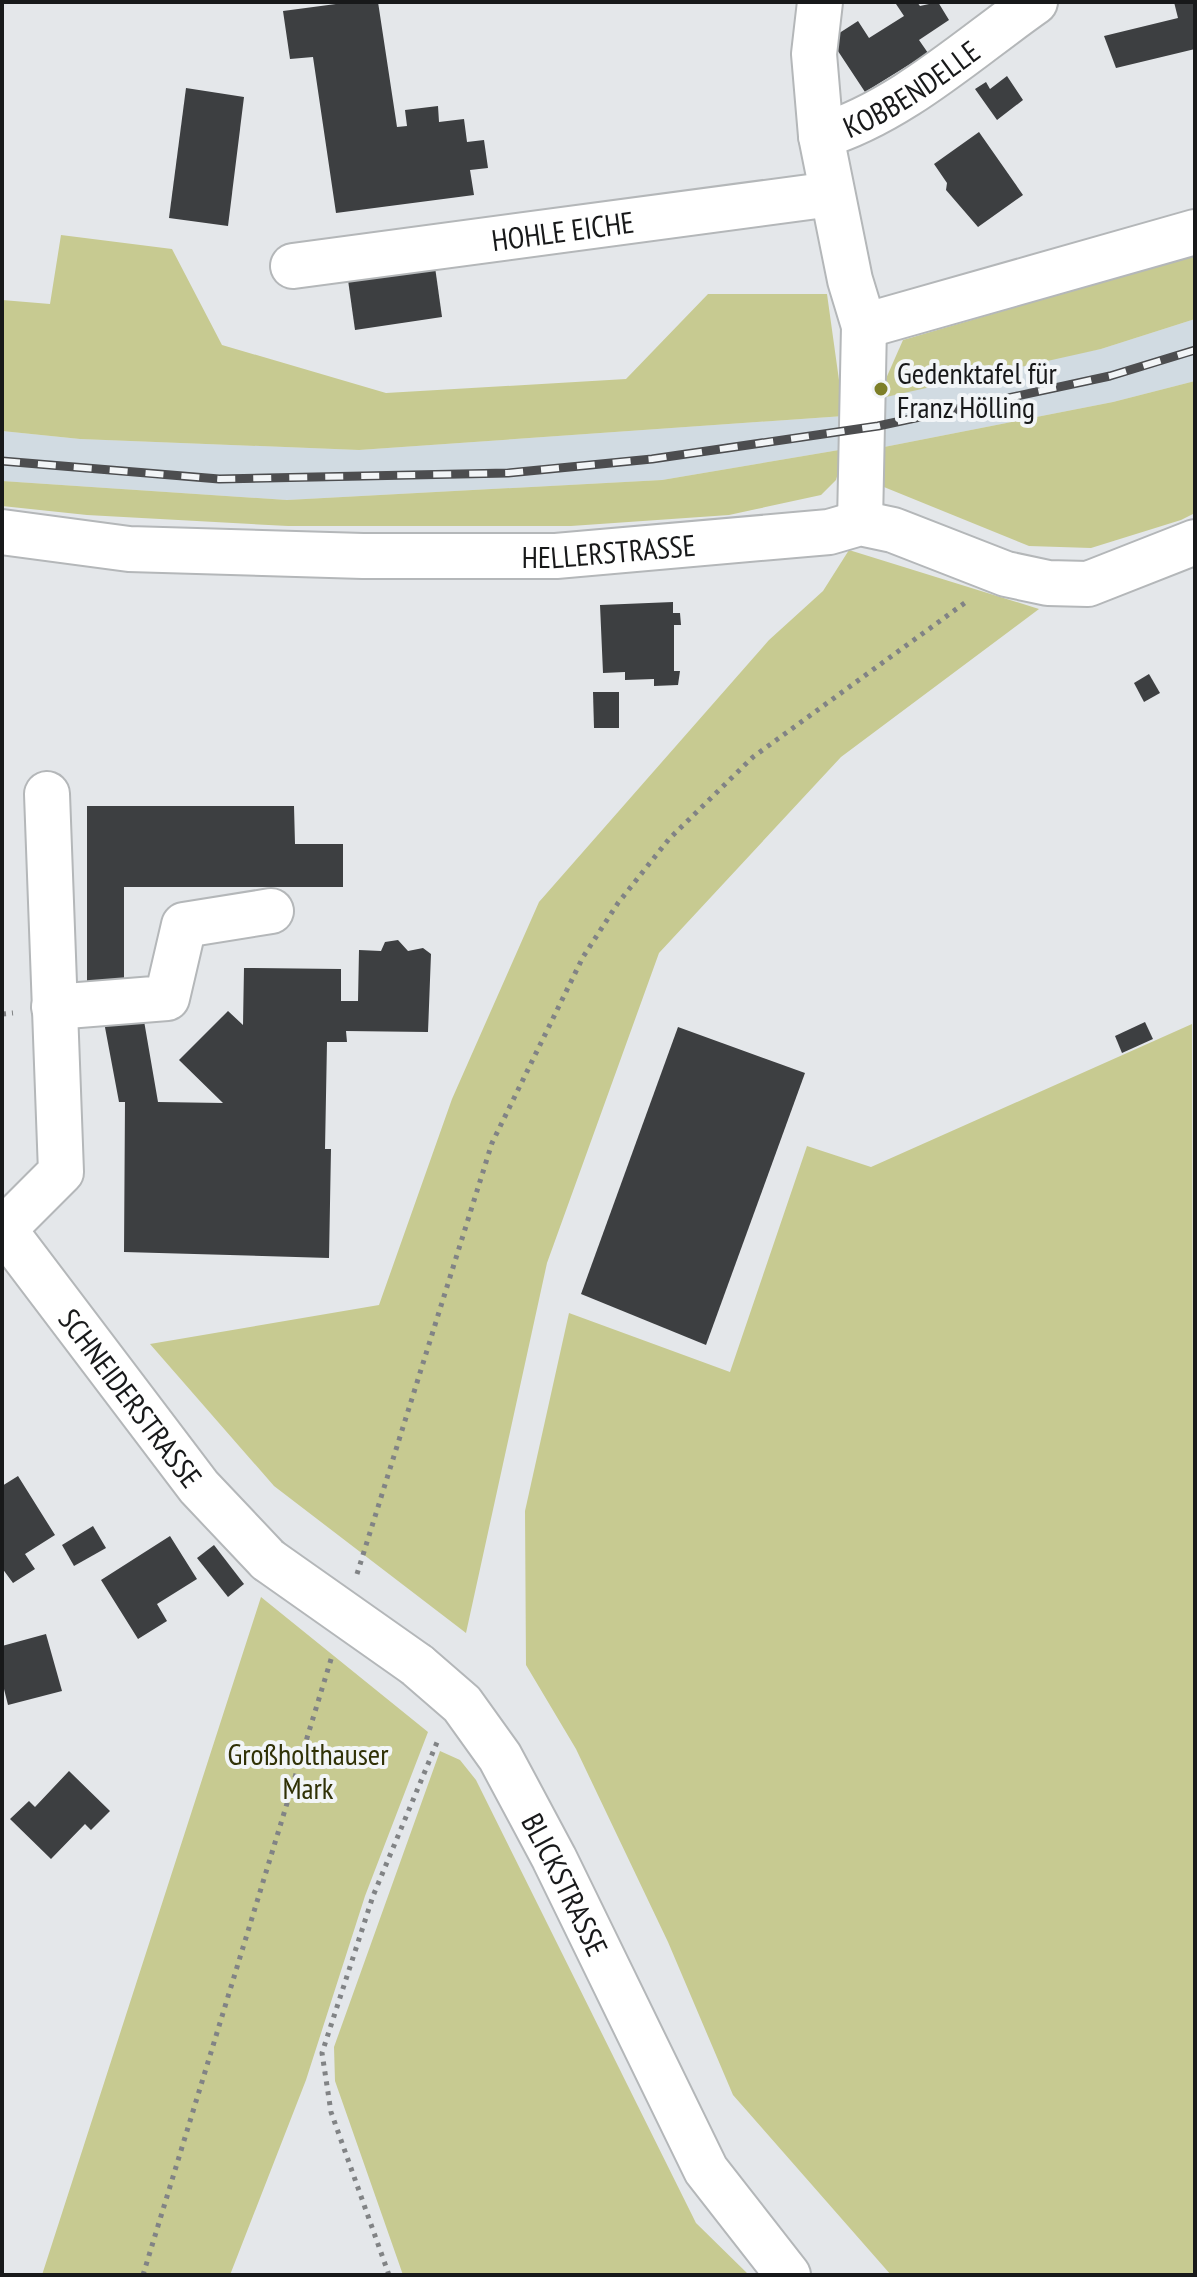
<svg xmlns="http://www.w3.org/2000/svg" width="1197" height="2277" font-family="'PT Sans Narrow',sans-serif">
  <style>
    .built { fill: #d1dbe2 }
    .green { fill: #c7ca91 }
    .building { fill: #3d3f41 }
    .lines { fill: none; stroke-linecap: round; stroke-linejoin: round }
    .minor-casing { stroke: #b4b7b9; stroke-width: 48 }
    .path { stroke: #818385; stroke-width: 5; stroke-dasharray: 4 6; stroke-linecap: butt }
    .minor { stroke: #fff; stroke-width: 44 }
    .rail-casing { stroke: #4c4d4f; stroke-width: 9 }
    .rail { stroke: #f2f5f7; stroke-width: 6; stroke-dasharray: 18; stroke-linecap: butt }
    .minor-bridge-casing { stroke: #b4b7b9; stroke-width: 48; stroke-linecap: butt }
    .minor-bridge { stroke: #fff; stroke-width: 44 }
    .poi-dot { fill: #7d7f28; stroke: #f2f5f7; stroke-width: 3 }
    .labels { text-anchor: middle; dominant-baseline: central; stroke-width: 8; stroke-linejoin: round; paint-order: stroke }
    .street-label { font-size: 30px; fill: #18191a; stroke: #f2f5f7 }
    .poi-label { font-size: 30px; fill: #18191a; stroke: #f2f5f7; text-anchor: start }
    .park-label { font-size: 30px; fill: #303106; stroke: #f2f5f7 }
  </style>
  <rect width="100%" height="100%" fill="#e4e7ea"/>
  <g class="built">
    <path d="M1195,319v62l-82,21 -234,46 2,-59 220,-40z"/>
    <path d="M844,416l1,33 -183,31 -375,20 -285,-19v-50l78,8 279,11z"/>
  </g>
  <g class="green">
    <path d="M61,235l111,14 50,96 164,48 240,-14 82,-85h119l17,122 -485,34 -279,-11 -78,-8v-131l48,4z"/>
    <path d="M1195,255v64l-94,30 -224,50 26,-59z"/>
    <path d="M1195,381v132l-14,7 -90,28 -62,-2 -150,-61v-37l234,-46z"/>
    <path d="M845,449l-9,31 -15,15 -92,20 -158,11h-283l-201,-11 -85,-9v-25l285,19 375,-20z"/>
    <path d="M849,550l190,59 -198,148 -182,196 -112,310 -81,370 -192,-147 -124,-142 229,-39 73,-206 87,-197 230,-262 54,-49z"/>
    <path d="M1192,1024l3,1251h-304l-158,-180 -65,-153 -92,-193 -50,-84 -1,-154 44,-198 161,59 77,-226 64,21z"/>
    <path d="M261,1597l167,135 -63,164 -59,184 -76,195h-188z"/>
    <path d="M440,1751l20,9 16,20 220,443 53,52h-346l-68,-194 -1,-34z"/>
  </g>
  <g class="building">
    <path d="M351,2h27l19,125 10,-1 -2,-16 33,-4 1,16 25,-3 3,23 17,-2 4,28 -18,2 4,25 -138,18 -23,-156 -23,2 -7,-48z"/>
    <path d="M899,2h18l3,4 18,-4 11,18 -30,20 9,13 -63,39 -35,-53 28,-18 11,17 35,-22 -8,-12z"/>
    <path d="M1174,2h21v47l-79,19 -12,-32 74,-18z"/>
    <path d="M1007,76l16,24 -26,20 -22,-31 11,-7 4,7z"/>
    <path d="M186,88l58,9 -16,129 -59,-8z"/>
    <path d="M979,132l44,63 -45,32 -32,-37 1,-7 -13,-19z"/>
    <path d="M435,267l7,50 -87,13 -7,-50z"/>
    <path d="M673,602v11h7l1,12h-7v46h6l-2,14 -24,1v-7l-29,1v-8l-22,1 -3,-68z"/>
    <path d="M1149,674l11,19 -16,9 -10,-19z"/>
    <path d="M593,692h26v36h-25z"/>
    <path d="M87,806h207l1,38h48v43h-219v95h-37z"/>
    <path d="M398,940l10,11 15,-3 8,6 -3,78 -82,-1 1,11h-20l-2,107h6l-2,109 -205,-6 1,-150h-6l-15,-80 39,-7 15,87 65,1 -44,-43 49,-49 15,14 1,-57 97,1v32h17l1,-51 22,1 4,-9z"/>
    <path d="M1145,1022l8,17 -31,14 -7,-17z"/>
    <path d="M678,1027l127,46 -99,272 -125,-51z"/>
    <path d="M18,1476l37,59 -30,19 10,15 -22,14 -11,-15v-82z"/>
    <path d="M93,1526l13,22 -32,18 -12,-21z"/>
    <path d="M170,1536l27,43 -40,25 10,17 -29,18 -37,-59z"/>
    <path d="M214,1545l30,39 -16,13 -31,-39z"/>
    <path d="M46,1634l16,57 -54,14 -6,-24v-35z"/>
    <path d="M69,1771l41,40 -19,19 -6,-6 -34,35 -41,-40 19,-18 6,6z"/>
  </g>
  <g class="lines">
    <g class="minor-casing">
      <g id="minor">
        <path d="M820,2l-6,52 7,82 29,144 14,46 -4,197"/>
        <path id="s1" d="M821,136c79,-24 147,-87 214,-134"/>
        <path id="s2" d="M293,266l539,-72"/>
        <path d="M864,326l331,-94"/>
        <path id="s3" d="M2,532l127,17 234,7h193l273,-24 31,-9 33,7 113,44 42,9 40,1 107,-42"/>
        <path d="M54,1007l113,-9 17,-73 87,-14"/>
        <path id="s4" d="M2,1227l197,260 69,73"/>
        <path d="M4,1229l57,-57 -14,-378"/>
        <path id="s5" d="M417,1665l45,39 38,53 54,101 152,312 82,105"/>
      </g>
    </g>
    <g class="path">
      <path d="M2,1014l11,-1"/>
      <path d="M357,1574l135,-431 91,-186 35,-54 51,-64 84,-82 213,-155"/>
      <path d="M143,2275l189,-619"/>
      <path d="M389,2275l-58,-163 -9,-59 51,-157 65,-156"/>
    </g>
    <use href="#minor" class="minor"/>
    <g class="rail-casing">
      <path id="rail" d="M2,461l217,18 289,-6 144,-14 226,-33 232,-50 85,-26"/>
    </g>
    <use href="#rail" class="rail"/>
    <g class="minor-bridge-casing">
      <path id="minor-bridge" d="M268,1560l149,105"/>
    </g>
    <use href="#minor-bridge" class="minor-bridge"/>
  </g>
  <circle class="poi-dot" cx="881" cy="389" r="8"/>
  <g class="labels">
    <g class="street-label">
      <text stroke="none"><textPath href="#s1" startOffset="102">KOBBENDELLE</textPath></text>
      <text stroke="none"><textPath href="#s2" startOffset="272">HOHLE EICHE</textPath></text>
      <text stroke="none"><textPath href="#s3" startOffset="608">HELLERSTRASSE</textPath></text>
      <text stroke="none"><textPath href="#s4" startOffset="214">SCHNEIDERSTRASSE</textPath></text>
      <text stroke="none"><textPath href="#s5" startOffset="268">BLICKSTRASSE</textPath></text>
    </g>
    <g class="poi-label">
      <text x="897" y="372">Gedenktafel für<tspan x="897" dy="34">Franz Hölling</tspan></text>
    </g>
    <g class="park-label">
      <text x="308" y="1753">Großholthauser<tspan x="308" dy="34">Mark</tspan></text>
    </g>
  </g>
  <rect width="1197" height="2277" fill="none" stroke="#18191a" stroke-width="8"/>
</svg>
